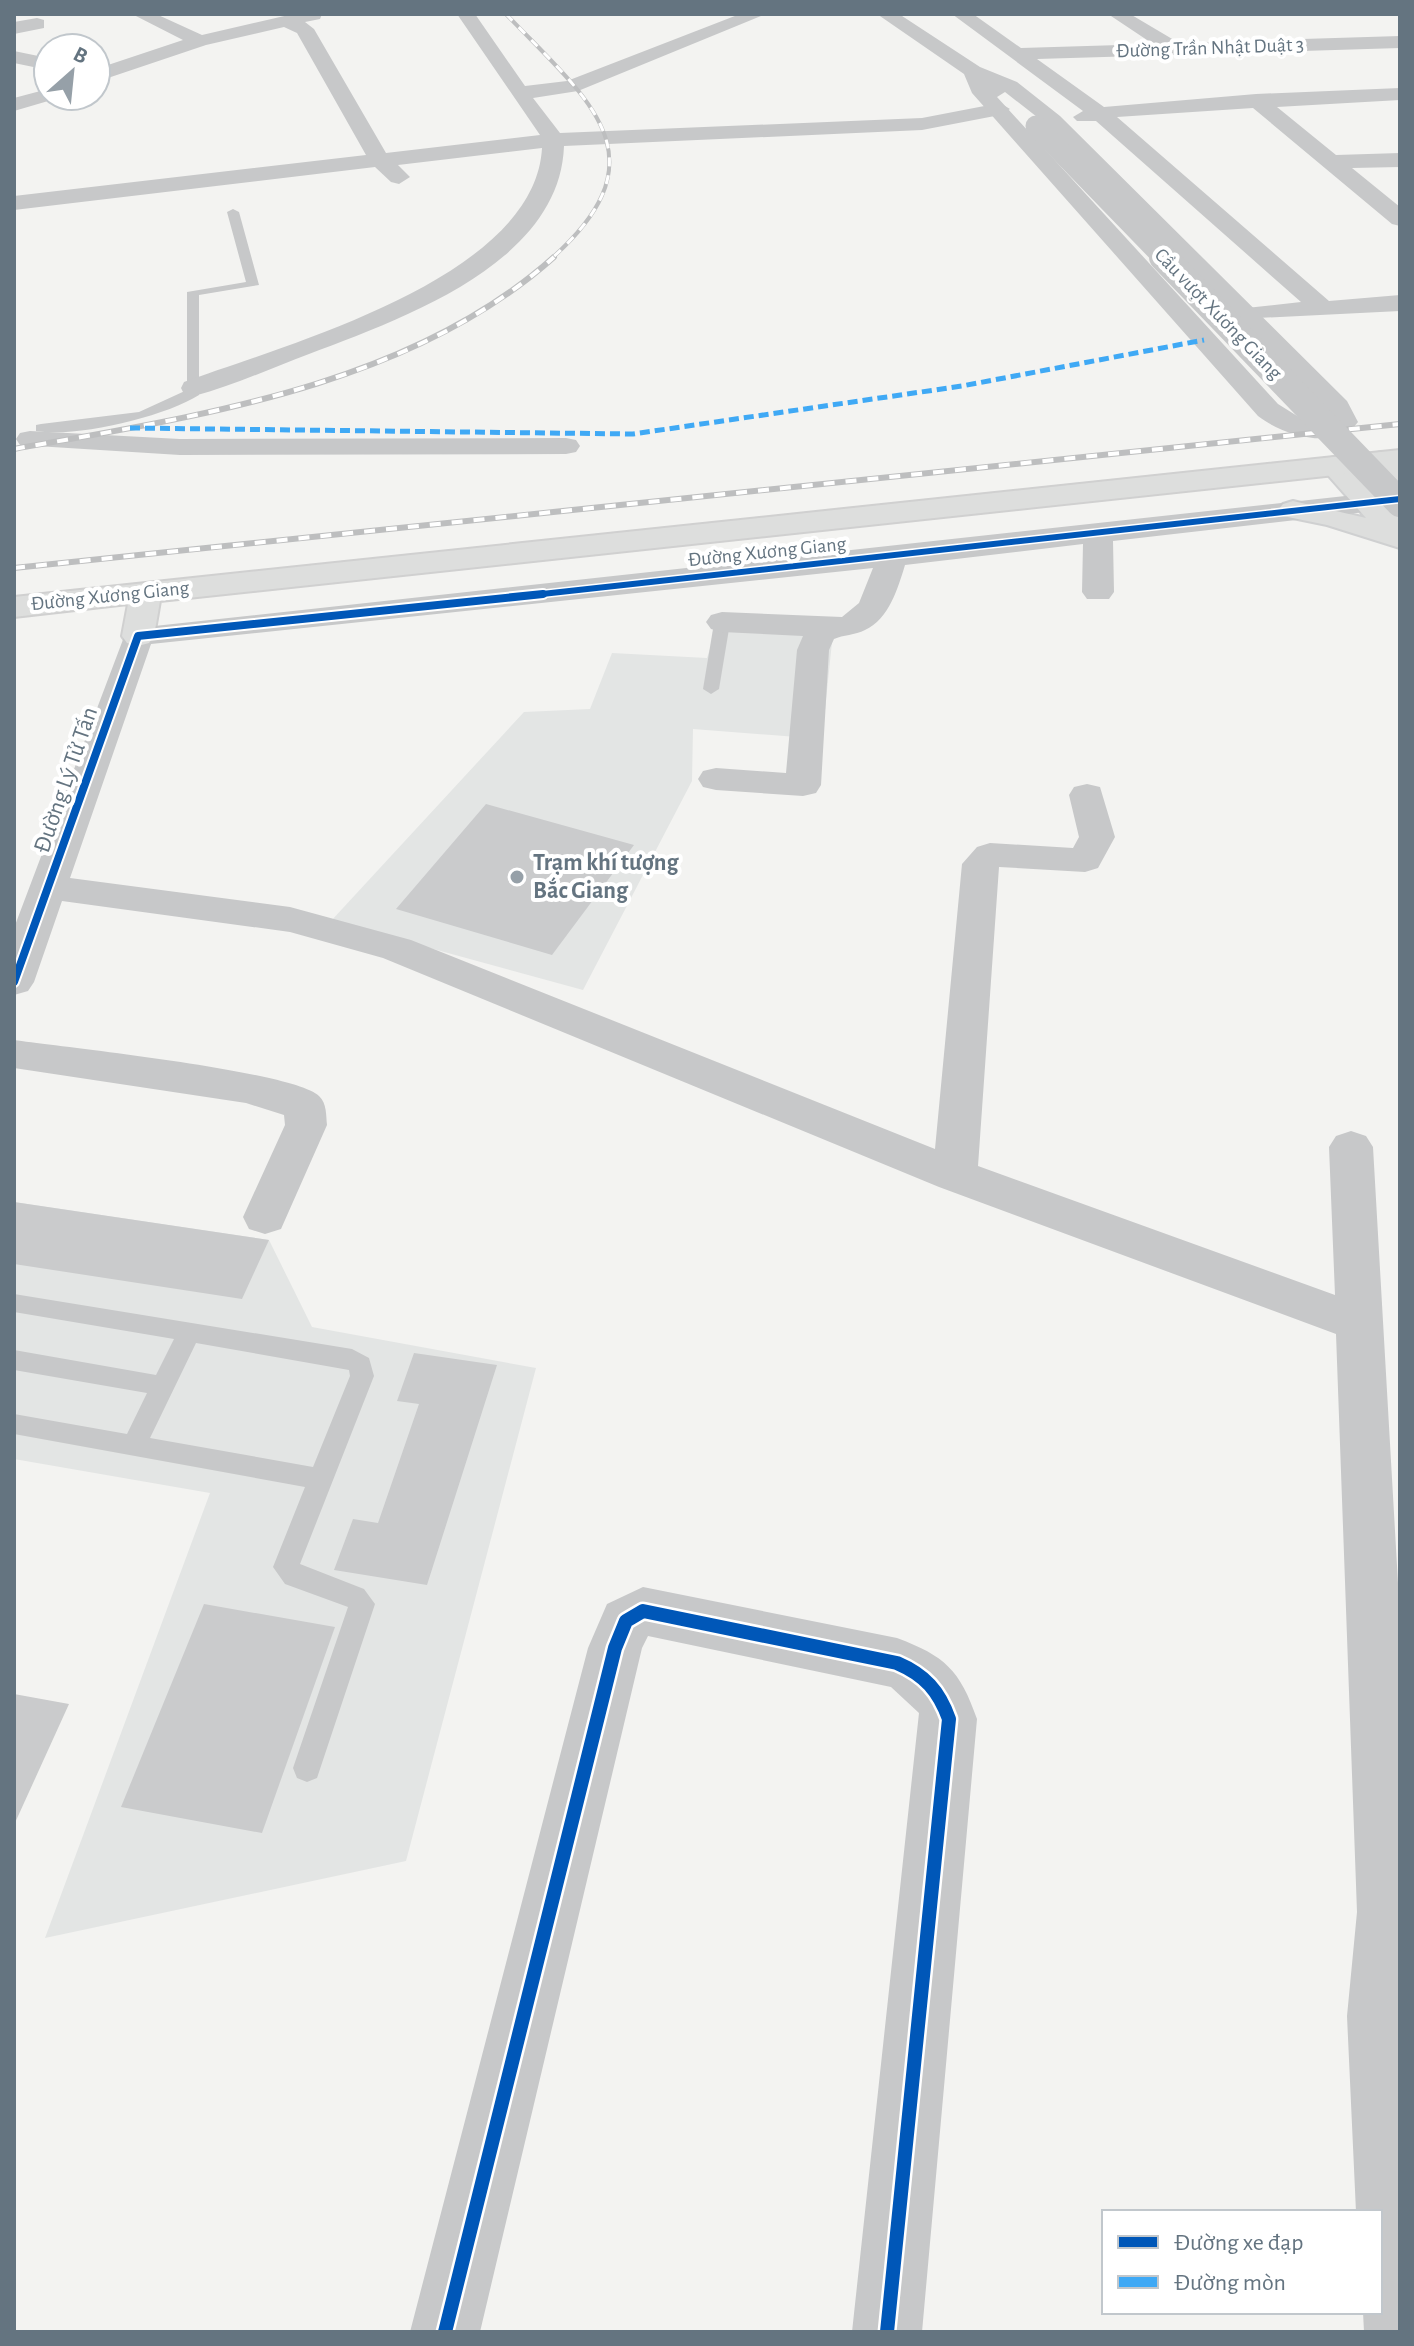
<svg xmlns="http://www.w3.org/2000/svg" width="1414" height="2346" font-family="'Alegreya Sans',sans-serif">
  <style>
    .built { fill: #e3e5e4 }
    .building { fill: #cacbcc }
    .lines { fill: none; stroke-linecap: round; stroke-linejoin: round }
    .secondary-casing { stroke: #cfd0d1; stroke-width: 4 }
    .primary-casing { stroke: #d0d0d0; stroke-width: 4 }
    .service { fill: #c7c8c9; fill-rule: evenodd }
    .minor { fill: #c7c8c9; fill-rule: evenodd }
    .tertiary { fill: #c7c8c9; fill-rule: evenodd }
    .secondary { fill: #dddedd; fill-rule: evenodd }
    .primary { fill: #dddedd; fill-rule: evenodd }
    .rail-far1-casing { stroke: #bdbebf; stroke-width: 4 }
    .rail-casing { stroke: #bdbebf; stroke-width: 6 }
    .rail-far1 { stroke: #fff; stroke-width: 3; stroke-dasharray: 9; stroke-linecap: butt }
    .rail { stroke: #fff; stroke-width: 4; stroke-dasharray: 11; stroke-linecap: butt }
    .tertiary-bridge-far1 { stroke: #c7c8c9; stroke-width: 21 }
    .tertiary-bridge { stroke: #c7c8c9; stroke-width: 28 }
    .quiet { stroke: #3fa9f5; stroke-width: 5; stroke-dasharray: 10 5; stroke-linecap: butt }
    .cycleway-far2-casing { stroke: #fff; stroke-width: 9 }
    .cycleway-far1-casing { stroke: #fff; stroke-width: 12 }
    .cycleway-casing { stroke: #fff; stroke-width: 19 }
    .cycleway-far2 { stroke: #0057b8; stroke-width: 6 }
    .cycleway-far1 { stroke: #0057b8; stroke-width: 8 }
    .cycleway { stroke: #0057b8; stroke-width: 14 }
    .poi-dot { fill: #96a0a8; stroke: #fff; stroke-width: 3 }
    .labels { text-anchor: middle; dominant-baseline: central; stroke-width: 8; stroke-linejoin: round; paint-order: stroke }
    .far-street-label { font-size: 20px; fill: #647480; stroke: #fff }
    .street-label { font-size: 24px; fill: #647480; stroke: #fff }
    .poi-label { font-size: 24px; font-weight: bold; fill: #647480; stroke: #fff; text-anchor: start }
  </style>
  <rect width="100%" height="100%" fill="#f3f3f1"/>
  <g class="built">
    <path d="M718,624l93,6 21,12 -10,97 -129,-10 -1,52 -109,209 -252,-69 193,-209 66,-3 22,-56 95,5z"/>
    <path d="M14,1202l255,38 43,87 224,41 -130,493 -361,77 165,-445 -196,-34z"/>
  </g>
  <g class="building">
    <path d="M486,804l148,41 -82,110 -156,-46z"/>
    <path d="M14,1202l255,38 -27,59 -228,-35z"/>
    <path d="M414,1353l83,12 -70,220 -93,-15 19,-51 25,4 41,-119 -22,-3z"/>
    <path d="M204,1604l131,23 -73,206 -141,-26z"/>
    <path d="M14,1694l55,10 -55,121z"/>
  </g>
  <g class="lines">
    <g class="secondary-casing">
      <g id="secondary">
        <path d="M1381,452l10,3 9,9v26l-10,-3 -23,-26 4,-6z"/>
        <path d="M1334,457l10,3 56,59v29l-73,-23 -44,-9 -5,-6 5,-6 10,-3 73,17 -46,-52 4,-6z"/>
      </g>
    </g>
    <g class="primary-casing">
      <path id="primary" d="M1400,450v18l-1240,133 -6,35 -5,7 -11,3 -11,-3 -5,-7 6,-32 -114,13v-20z"/>
    </g>
    <g class="service">
      <path d="M233,209l6,3 20,73 -60,10v100c-35,22 -123,43 -163,36v-6l5,-1 98,-12 48,-22v-98l59,-10 -19,-70z"/>
      <path d="M721,624l8,5 -10,60 -8,5 -8,-5 10,-60z"/>
      <path d="M14,1294l338,55 17,9 5,18 -74,188 64,25 11,15 -58,174 -10,4 -10,-4 -4,-10 55,-161 -63,-23 -12,-17 32,-80 -291,-53v-20l113,20 20,-41 -133,-23v-20l142,25 18,-36 -160,-27zM196,1343l153,27 1,6 -37,91 -163,-29z"/>
    </g>
    <g class="minor">
      <path d="M132,14h24l46,21 91,-21h29l-2,5 -15,3 9,7 72,124 154,-18 -83,-121h18l50,72 42,-5 173,-67h26l-188,77 -45,7 27,35 362,-15 78,-15 10,6 -10,6 -78,15 -358,16c-4,118 -163,173 -255,208 -38,14 -76,32 -115,42l-10,-2 -3,-6 3,-6c103,-38 351,-104 358,-234l-144,17 12,12 -11,7 -8,-2 -16,-15 -361,43v-14l352,-41 -69,-122 -13,-6 -78,18 -110,37v-13l87,-29z"/>
      <path d="M952,14h21l48,34 132,-4 -45,-30h22l49,29 221,-7v12l-363,11 67,48 152,-13 144,-6v12l-123,7 59,48 64,-2v14l-48,1 48,39v19l-8,-2 -139,-116 -136,9 212,184 71,-6v16l-163,8 -4,-5 4,-5 64,-7 -205,-181h-19l-4,-4 10,-6z"/>
      <path d="M37,18l7,2v8l-30,6v-12z"/>
      <path d="M14,51l34,7v12l-34,-7z"/>
      <path d="M48,89v7h10l-3,3 -41,12v-13z"/>
      <path d="M30,431l150,8 386,-1 10,2 4,6 -4,6 -10,2 -386,1 -160,-10 -4,-6 4,-6z"/>
      <path d="M1400,490v18l-287,33 1,51 -5,7h-22l-5,-7 1,-48 -178,21c-7,23 -16,54 -40,65 -10,5 -22,5 -31,9l-5,11 -8,135 -5,8 -13,3 -87,-6 -13,-3 -5,-8 5,-8 13,-3 70,5 11,-123 6,-14 -81,-4 -11,-3 -5,-7 5,-7 11,-3 120,5 17,-14 14,-35 -722,76 -81,234 220,29 121,33 524,209 27,-285 15,-17 13,-4 83,5 6,-11 -10,-42 5,-8 13,-3 13,3 15,50 -17,31 -13,4 -86,-5 -21,299 357,129 -6,-148 7,-11 15,-5 15,5 7,11 27,471v714h-36l-1,-20h17v-100h-24l-9,-196 10,-104 -21,-578 -397,-147 -556,-229 -93,-26 -228,-31 -28,81 -6,9 -14,4v-67l113,-299z"/>
      <path d="M14,1040c49,7 279,31 305,56 8,7 7,20 8,29l-46,104 -16,5 -16,-5 -6,-12 42,-92 -1,-10 -38,-12 -232,-35z"/>
      <path d="M643,1587l254,51c48,18 63,32 80,81l-55,613h-70l67,-619 -28,-26 -243,-51 -6,12 -162,684h-70l178,-684 19,-44z"/>
    </g>
    <path class="tertiary" d="M877,14h22l81,53 37,15 43,34 287,285 11,21c-21,30 -76,13 -100,-6l-286,-323 -8,-19zM1005,92l41,32 279,286 4,9h-27l-24,-15 -281,-307z"/>
    <use href="#secondary" class="secondary"/>
    <use href="#primary" class="primary"/>
    <g class="rail-far1-casing">
      <path id="rail-far1" d="M506,14c82,86 161,142 45,245"/>
    </g>
    <g class="rail-casing">
      <g id="rail">
        <path d="M14,449c184,-33 396,-63 540,-192"/>
        <path d="M14,568l1386,-144"/>
      </g>
    </g>
    <use href="#rail-far1" class="rail-far1"/>
    <use href="#rail" class="rail"/>
    <path class="tertiary-bridge-far1" d="M1036,126l129,133"/>
    <path class="tertiary-bridge" d="M1163,257l237,246"/>
    <path class="quiet" d="M130,428l503,6 329,-48 242,-46"/>
    <g class="cycleway-far2-casing">
      <path id="cycleway-far2" d="M524,596l876,-97"/>
    </g>
    <g class="cycleway-far1-casing">
      <path id="cycleway-far1" d="M14,982l124,-346 405,-42"/>
    </g>
    <g class="cycleway-casing">
      <path id="cycleway" d="M445,2332l170,-684 11,-27 17,-10 254,52c28,12 42,28 52,56l-62,613"/>
    </g>
    <use href="#cycleway-far2" class="cycleway-far2"/>
    <use href="#cycleway-far1" class="cycleway-far1"/>
    <use href="#cycleway" class="cycleway"/>
  </g>
  <circle class="poi-dot" cx="517" cy="877" r="8"/>
  <g class="labels">
    <g class="far-street-label">
      <text transform="translate(1210 48) rotate(-2)">Đường Trần Nhật Duật 3</text>
      <text transform="translate(1218 314) rotate(46)">Cầu vượt Xương Giang</text>
      <text transform="translate(767 552) rotate(-6)">Đường Xương Giang</text>
      <text transform="translate(110 596) rotate(-6)">Đường Xương Giang</text>
    </g>
    <g class="street-label">
      <text transform="translate(66 780) rotate(-71)">Đường Lý Tử Tấn</text>
    </g>
    <g class="poi-label">
      <text x="533" y="863">Trạm khí tượng<tspan x="533" dy="28">Bắc Giang</tspan></text>
    </g>
  </g>
  <rect width="1414" height="2346" fill="none" stroke="#647480" stroke-width="32"/>
  <rect x="1102" y="2210" width="280" height="104" fill="#ffffff" stroke="#c1c7cc" stroke-width="2"/>
  <rect x="1118" y="2236" width="40" height="12" fill="#0057b8" stroke="#c1c7cc" stroke-width="2"/>
  <text x="1174" y="2250" font-size="24" fill="#647480">Đường xe đạp</text>
  <rect x="1118" y="2276" width="40" height="12" fill="#3fa9f5" stroke="#c1c7cc" stroke-width="2"/>
  <text x="1174" y="2290" font-size="24" fill="#647480">Đường mòn</text>
  <g transform="translate(72 72) rotate(27)"><circle r="38" fill="#ffffff" stroke="#c1c7cc" stroke-width="2"/>
  <path d="M0-6L14 30L0 20L-14 30Z" fill="#96a0a8"/>
  <text y="-12" font-size="22" font-weight="bold" text-anchor="middle" fill="#647480">B</text>
  </g>
</svg>
